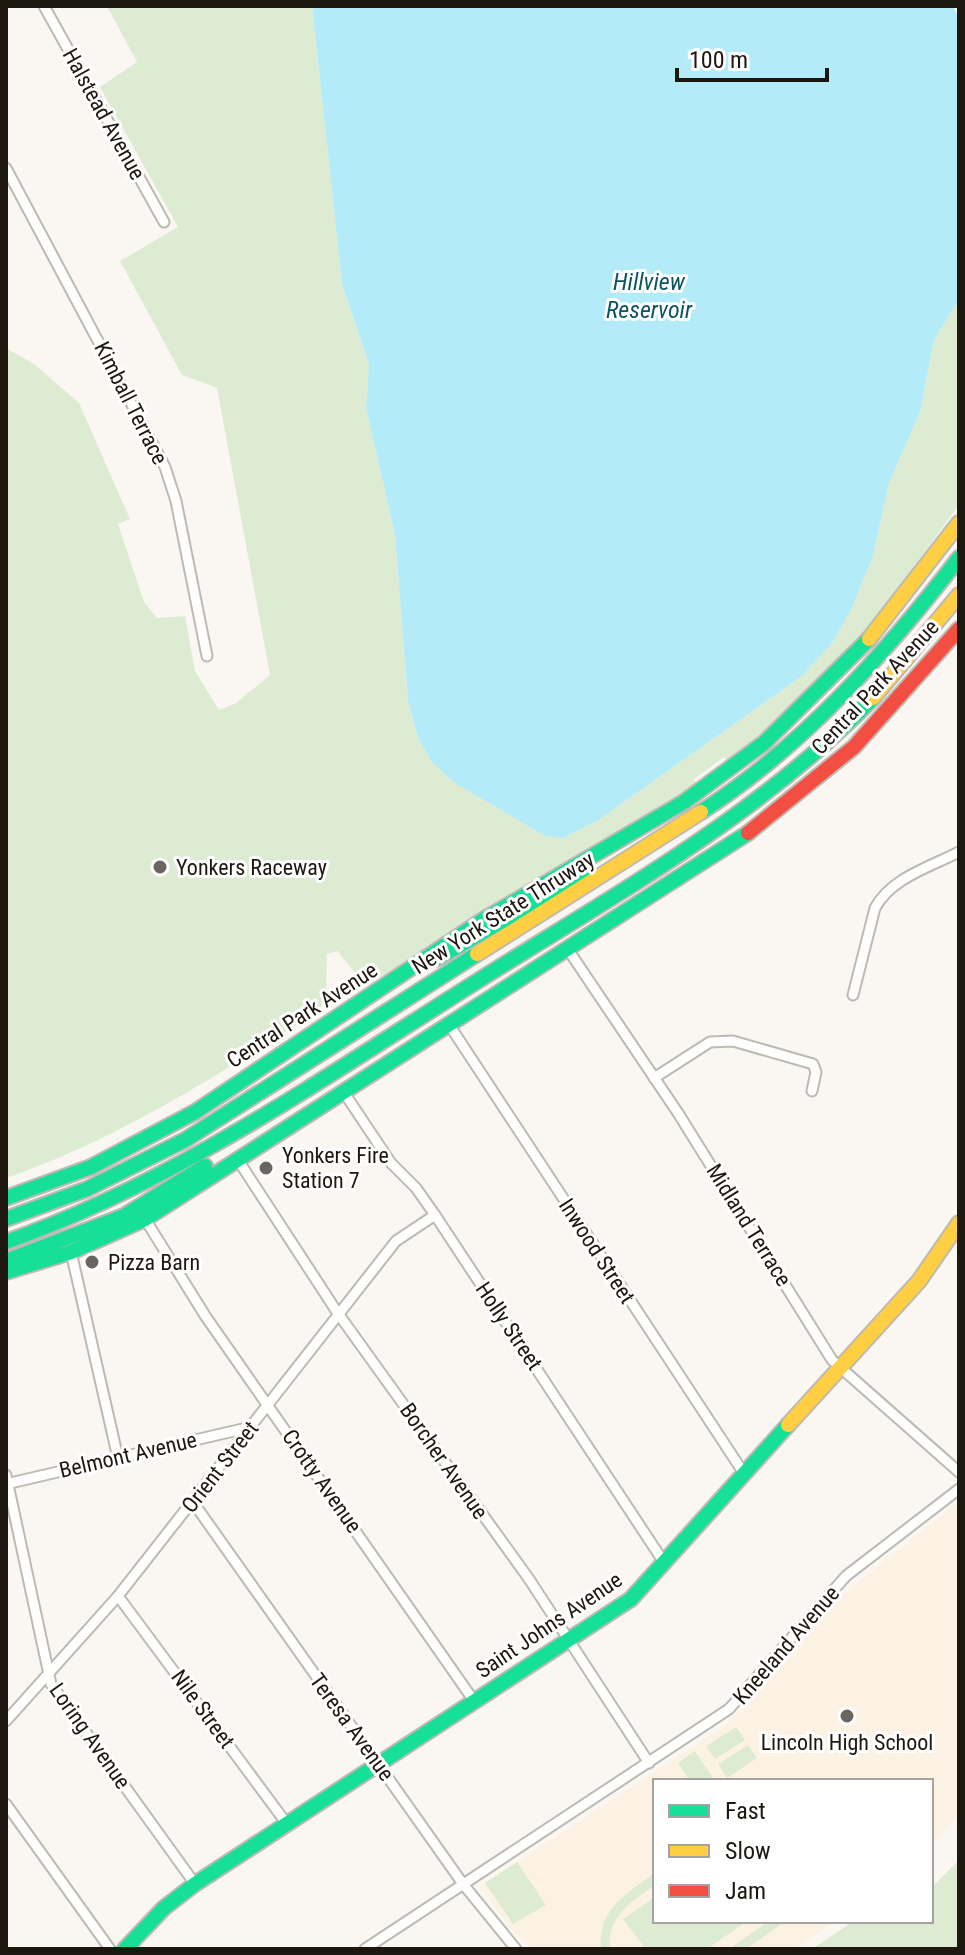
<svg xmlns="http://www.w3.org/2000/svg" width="965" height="1955" font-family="'Roboto Condensed',sans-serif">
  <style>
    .built { fill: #fcf2e4 }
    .green { fill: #deebd3 }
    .water { fill: #b3ecf8 }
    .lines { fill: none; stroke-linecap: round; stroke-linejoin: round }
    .street-casing { stroke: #bdb9b3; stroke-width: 13 }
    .fast-casing { stroke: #bdb9b3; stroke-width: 18 }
    .slow-casing { stroke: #bdb9b3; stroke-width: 18 }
    .jam-casing { stroke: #bdb9b3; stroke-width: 18 }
    .street { stroke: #fefefd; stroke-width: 9 }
    .fast { stroke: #16e098; stroke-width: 14 }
    .slow { stroke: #ffcf43; stroke-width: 14 }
    .jam { stroke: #f24e42; stroke-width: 14 }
    .poi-dot { fill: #6a655f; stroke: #fff; stroke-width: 3 }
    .labels { text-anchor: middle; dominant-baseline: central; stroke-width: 6; stroke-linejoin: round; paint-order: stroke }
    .street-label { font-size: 22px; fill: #1d1710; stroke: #fff }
    .poi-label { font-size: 22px; fill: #1d1710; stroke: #fff; text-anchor: start }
    .water-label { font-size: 24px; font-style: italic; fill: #0d5463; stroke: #fff }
  </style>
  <rect width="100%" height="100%" fill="#faf7f2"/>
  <path class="built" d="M959,1501v313l-28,31v-64h-276v140h181l-40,28h-264l-22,-21 -30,-42 240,-157 30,-26 79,-97z"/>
  <g class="green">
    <path d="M107,6h205l30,278 27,80 -3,44 29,127 13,166 10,37 13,23 132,77 34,-17 205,-145 30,-33 19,-33 22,-54 16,-73 31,-71 14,-72 25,-40v205l-121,165 -107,94 -7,-7 -30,22 2,9 -330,198 -29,-35 -10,3 -1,43 -7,14c-102,64 -199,128 -313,167v-830l28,16 45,39 51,116 -12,5 26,78 13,16 28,-2 10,55 24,39 17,-7 34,-28 -53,-287 -35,-13 -62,-114 58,-34 -78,-140 37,-25z"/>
    <path d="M736,1727l9,13 -30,19 -9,-13z"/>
    <path d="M748,1745l9,13 -30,20 -9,-14z"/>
    <path d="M695,1751l20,30h-25l-12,-18z"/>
    <path d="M959,1860v89h-147l42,-28h77v-33z"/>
    <path d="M517,1862l29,43 -33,19 -28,-41z"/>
    <path d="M655,1873v12c-24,17 -48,31 -45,64h-9c-4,-39 26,-56 54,-76z"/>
    <path d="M655,1897v24h92l-40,28h-61l-23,-30z"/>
    <path d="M769,1921h17l-40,28h-17z"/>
  </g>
  <path class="water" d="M312,6h641l6,13v281l-25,40 -14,72 -31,71 -16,73 -22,54 -19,33 -30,33 -205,145 -34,17 -18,-2 -93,-55 -21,-20 -13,-23 -10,-37 -13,-166 -29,-127 3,-44 -27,-80z"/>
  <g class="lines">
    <g class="street-casing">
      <g id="street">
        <path d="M44,6l120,216"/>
        <path d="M6,168l159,299 11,34 31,155"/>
        <path d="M569,951l109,162 154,247 127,112"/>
        <path d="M853,995l22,-87c16,-30 55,-41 84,-56"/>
        <path d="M450,1026l295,449"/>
        <path d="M654,1078l56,-36 23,-1 80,23 3,8 -4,19"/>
        <path d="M345,1094l46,69 25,25 19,27 230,349"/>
        <path d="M238,1160l99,152 192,267 120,184"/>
        <path d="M145,1219l61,98 268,384"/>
        <path d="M71,1252l47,206"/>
        <path d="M6,1475l45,209 144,200"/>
        <path d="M6,1484l245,-57"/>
        <path d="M193,1502l270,382 53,65"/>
        <path d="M118,1596l169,228"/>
        <path d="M6,1721l112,-125 278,-355 39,-26"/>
        <path d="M6,1804l104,145"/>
        <path d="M365,1949l364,-240 117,-133 113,-87"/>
      </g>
    </g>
    <g class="fast-casing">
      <g id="fast">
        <path d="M701,812c102,-66 184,-158 258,-254"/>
        <path d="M423,962l15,-4 148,-85"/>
        <path d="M6,1198l85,-31 104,-55 288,-192 201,-118 80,-59 105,-104"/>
        <path d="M6,1219l81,-30 98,-49 292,-186"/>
        <path d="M6,1242c171,-61 317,-164 470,-260 138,-87 282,-166 397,-284"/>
        <path d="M6,1261l118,-45 81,-50"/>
        <path d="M6,1272l65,-20 74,-33 603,-386"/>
        <path d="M125,1949l39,-41 31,-24 436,-285 157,-174"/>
      </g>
    </g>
    <g class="slow-casing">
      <g id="slow">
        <path d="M869,639l90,-116"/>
        <path d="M873,698l86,-103"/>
        <path d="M477,954l224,-142"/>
        <path d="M788,1425l131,-144 40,-58"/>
      </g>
    </g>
    <g class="jam-casing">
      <path id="jam" d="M748,833l106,-86 105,-118"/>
    </g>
    <use href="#street" class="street"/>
    <use href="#fast" class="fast"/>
    <use href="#slow" class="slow"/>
    <use href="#jam" class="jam"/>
  </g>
  <g class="poi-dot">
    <circle cx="160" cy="867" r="8"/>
    <circle cx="266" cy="1168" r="8"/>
    <circle cx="92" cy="1262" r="8"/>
    <circle cx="847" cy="1716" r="8"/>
  </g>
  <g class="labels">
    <g class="street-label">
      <text transform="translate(104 114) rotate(61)">Halstead Avenue</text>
      <text transform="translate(131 403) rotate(63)">Kimball Terrace</text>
      <text transform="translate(875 687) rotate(-47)">Central Park Avenue</text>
      <text transform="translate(503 913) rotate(-32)">New York State Thruway</text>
      <text transform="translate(302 1015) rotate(-33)">Central Park Avenue</text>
      <text transform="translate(749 1225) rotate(58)">Midland Terrace</text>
      <text transform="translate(597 1251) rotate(57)">Inwood Street</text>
      <text transform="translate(509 1326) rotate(56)">Holly Street</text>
      <text transform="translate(128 1455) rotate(-13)">Belmont Avenue</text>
      <text transform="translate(444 1461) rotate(55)">Borcher Avenue</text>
      <text transform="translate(220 1467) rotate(-52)">Orient Street</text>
      <text transform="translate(322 1481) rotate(55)">Crotty Avenue</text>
      <text transform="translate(549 1625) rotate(-34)">Saint Johns Avenue</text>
      <text transform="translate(786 1645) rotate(-49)">Kneeland Avenue</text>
      <text transform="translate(203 1709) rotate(54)">Nile Street</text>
      <text transform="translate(352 1727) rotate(54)">Teresa Avenue</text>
      <text transform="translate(90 1736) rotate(55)">Loring Avenue</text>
    </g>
    <g class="poi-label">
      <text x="176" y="867">Yonkers Raceway</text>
      <text x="282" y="1155">Yonkers Fire<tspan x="282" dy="25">Station 7</tspan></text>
      <text x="108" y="1262">Pizza Barn</text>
      <text x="847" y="1742" text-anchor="middle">Lincoln High School</text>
    </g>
    <g class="water-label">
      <text x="649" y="282">Hillview<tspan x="649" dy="28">Reservoir</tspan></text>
    </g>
  </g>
  <rect width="965" height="1955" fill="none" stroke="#1d1710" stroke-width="16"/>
  <rect x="653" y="1779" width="280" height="144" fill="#ffffff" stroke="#a5a29f" stroke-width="2"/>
  <rect x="669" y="1805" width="40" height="12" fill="#16e098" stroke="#a5a29f" stroke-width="2"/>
  <text x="725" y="1819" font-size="24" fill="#1d1710">Fast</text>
  <rect x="669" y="1845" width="40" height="12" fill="#ffcf43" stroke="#a5a29f" stroke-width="2"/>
  <text x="725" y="1859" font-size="24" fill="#1d1710">Slow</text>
  <rect x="669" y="1885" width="40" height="12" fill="#f24e42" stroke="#a5a29f" stroke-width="2"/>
  <text x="725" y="1899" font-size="24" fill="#1d1710">Jam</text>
  <path d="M677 68v12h150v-12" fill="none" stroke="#1d1710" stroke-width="4"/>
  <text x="689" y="68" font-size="24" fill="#1d1710" stroke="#ffffff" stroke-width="6" paint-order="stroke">100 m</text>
</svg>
